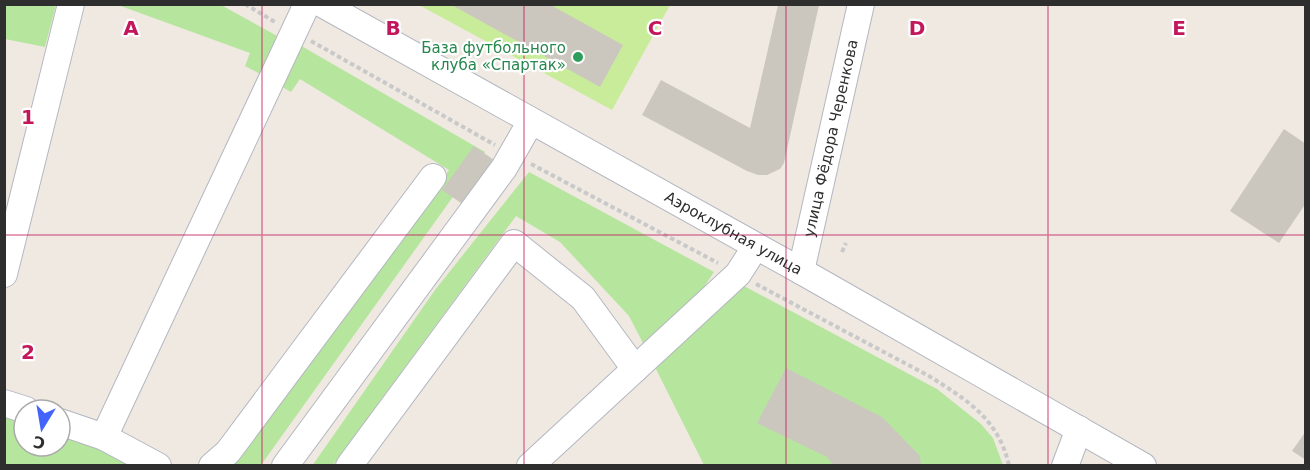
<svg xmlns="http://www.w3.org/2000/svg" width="1310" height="470" font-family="'DejaVu Sans',sans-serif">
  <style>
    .green { fill: #b6e59e }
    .pitch { fill: #c9ec9a }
    .building { fill: #cbc7bf }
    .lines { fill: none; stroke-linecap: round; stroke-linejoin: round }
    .minor-casing { stroke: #b4b7c1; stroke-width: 28 }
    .path { stroke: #c9c9c9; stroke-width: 4; stroke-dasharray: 4.5 3; stroke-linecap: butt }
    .minor { stroke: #fff; stroke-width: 26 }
    .grid { fill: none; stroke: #c2185b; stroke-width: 1.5; stroke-opacity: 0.55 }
    .leisure-dot { fill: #2e9e5b; stroke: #fff; stroke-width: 2 }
    .labels { text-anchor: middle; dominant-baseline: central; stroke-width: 4.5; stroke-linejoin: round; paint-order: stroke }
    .leisure-label { font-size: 15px; fill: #27864d; stroke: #fff; text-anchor: end }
    .street-label { font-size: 15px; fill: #2e2e2e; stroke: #fff }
    .grid-label { font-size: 20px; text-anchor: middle; font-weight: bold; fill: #c2185b; stroke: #fff; stroke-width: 4.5; stroke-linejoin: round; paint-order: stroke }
  </style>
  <rect width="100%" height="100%" fill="#efe9e1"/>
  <g class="green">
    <path d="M4,5h52l-11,42 -40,-8z"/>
    <path d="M118,5h103l58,32 -17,38 -17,-9 5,-13z"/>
    <path d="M298,44l187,108 -224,313 -32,1 15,-15 205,-281 -149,-91 -9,13 -12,-7z"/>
    <path d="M529,172l185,100 -10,15 -59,60 -16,-31 -69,-74 -44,-26 -183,249 -21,1 123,-176z"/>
    <path d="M744,286l193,103 44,35 12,14 10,27h-299l-49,-98z"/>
    <path d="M4,413l20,7v26h36v-13l37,14 35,18h-127z"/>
  </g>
  <path class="pitch" d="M419,5h251l-58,105z"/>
  <g class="building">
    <path d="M450,4h99l74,41 -23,42z"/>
    <path d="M778,5h41l-35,158 -4,6 -13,6h-9l-11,-4 -105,-56 19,-35 89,48z"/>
    <path d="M1284,129l22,15v59l-27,40 -49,-32z"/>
    <path d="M474,146l40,28 -31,44 -41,-28z"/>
    <path d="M786,368l96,49 38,39 1,10h-87l-7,-9 -70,-34z"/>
    <path d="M1306,431v29l-14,-9z"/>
  </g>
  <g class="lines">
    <g class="minor-casing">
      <g id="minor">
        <path id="s1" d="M322,4l479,267 342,195"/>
        <path id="s2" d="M801,271l60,-267"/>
        <path d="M4,274l67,-270"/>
        <path d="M4,403l22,7"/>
        <path d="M60,422l44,15 54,29"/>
        <path d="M104,437l203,-433"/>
        <path d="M212,466l16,-14 205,-275"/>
        <path d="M285,466l219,-298 27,-47"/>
        <path d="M349,466l165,-223 69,55 52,71"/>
        <path d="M530,466l208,-192 18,-28"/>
        <path d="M1065,466l14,-37"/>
      </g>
    </g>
    <g class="path">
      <path d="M245,4l30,18"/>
      <path d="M311,41l184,104"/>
      <path d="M531,164l187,99"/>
      <path d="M842,252l4,-9"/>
      <path d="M756,284l173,92c38,24 70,43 80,90"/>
    </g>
    <use href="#minor" class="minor"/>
  </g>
  <path class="grid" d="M262,4v462M524,4v462M786,4v462M1048,4v462M4,235h1302"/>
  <circle class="leisure-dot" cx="578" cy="57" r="6"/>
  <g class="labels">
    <g class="leisure-label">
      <text x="566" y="48">База футбольного<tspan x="566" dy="17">клуба «Спартак»</tspan></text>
    </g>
    <g class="street-label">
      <text stroke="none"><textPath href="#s2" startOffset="136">улица Фёдора Черенкова</textPath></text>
      <text stroke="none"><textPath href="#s1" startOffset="471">Аэроклубная улица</textPath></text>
    </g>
  </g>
  <g class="grid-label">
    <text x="131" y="35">A</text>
    <text x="393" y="35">B</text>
    <text x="655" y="35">C</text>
    <text x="917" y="35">D</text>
    <text x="1179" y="35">E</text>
    <text x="28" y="124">1</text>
    <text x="28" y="359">2</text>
  </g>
  <rect width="1310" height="470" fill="none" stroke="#2e2e2e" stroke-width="12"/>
  <g transform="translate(42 428) rotate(191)"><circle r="28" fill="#ffffff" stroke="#ababab" stroke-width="1.5"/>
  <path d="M0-4.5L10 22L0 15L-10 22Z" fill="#4264fb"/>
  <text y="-9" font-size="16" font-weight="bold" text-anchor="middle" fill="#2e2e2e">С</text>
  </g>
</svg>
